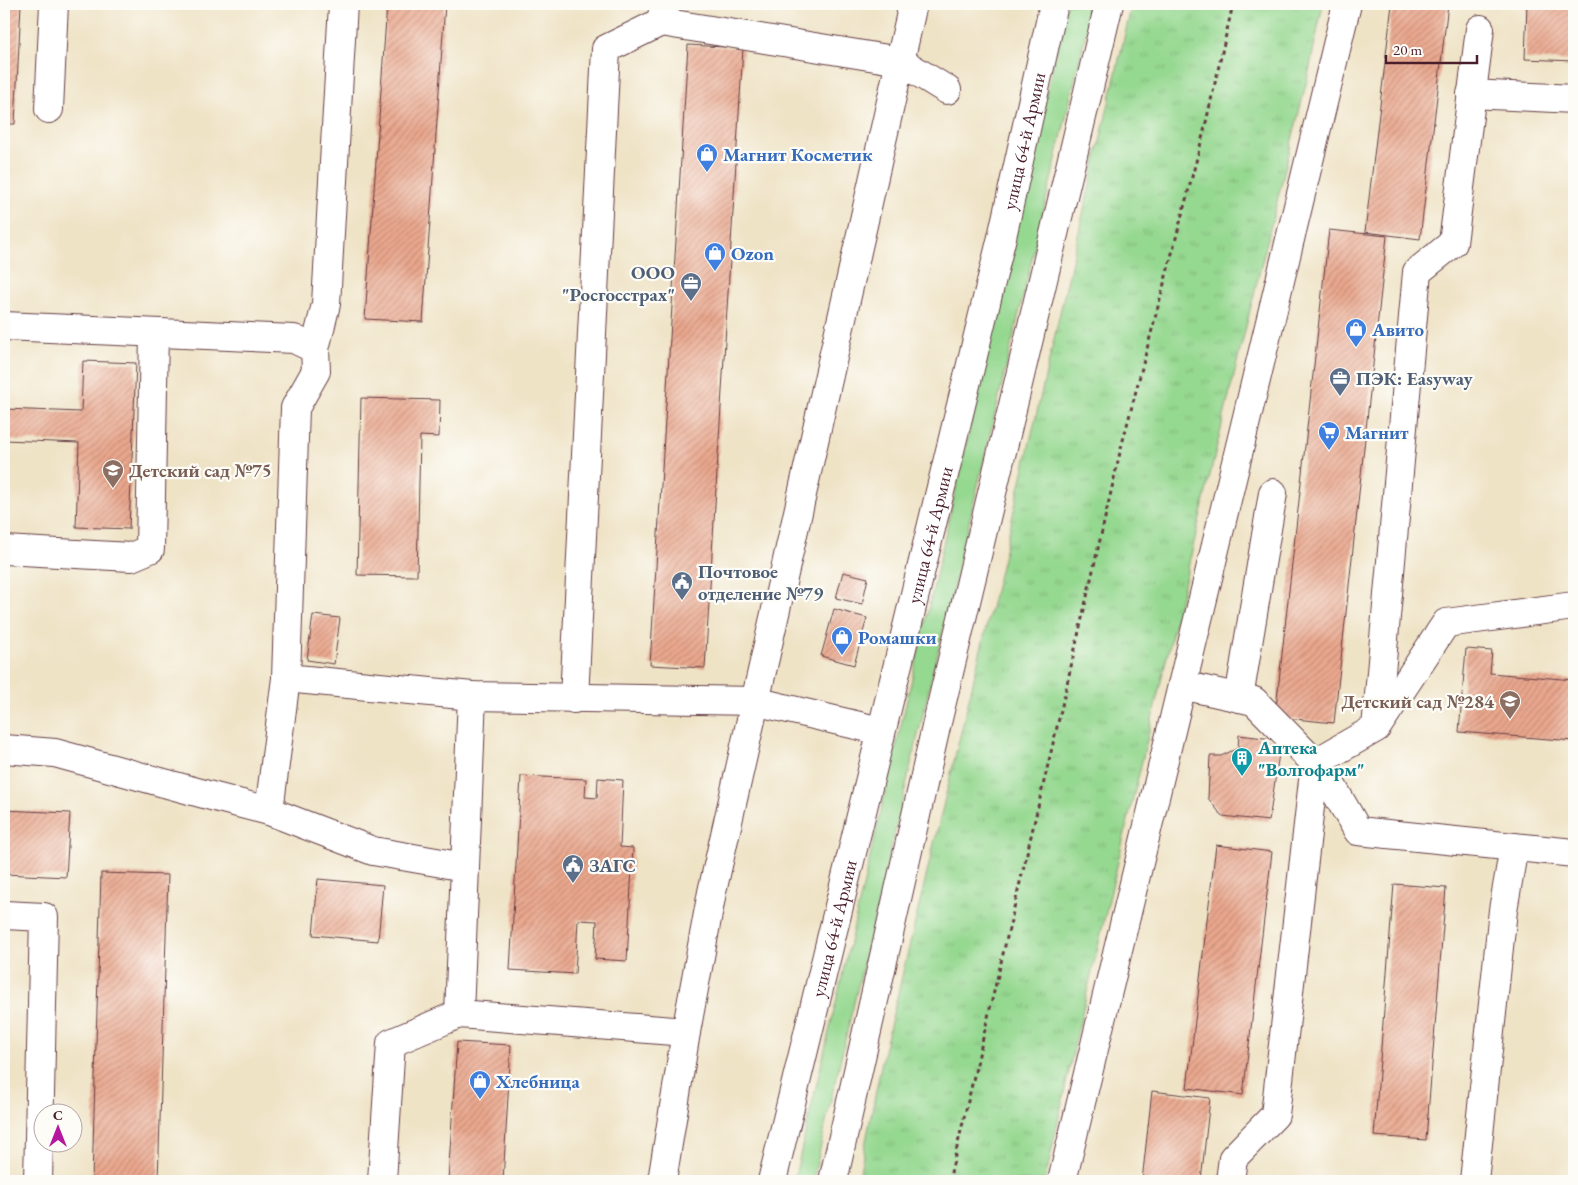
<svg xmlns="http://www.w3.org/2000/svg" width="1578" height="1185" font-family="'EB Garamond',serif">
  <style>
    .green { fill: #95d890; stroke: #707c5e }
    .park { fill: url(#park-tufts); stroke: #707c5e }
    .building { fill: url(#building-hatch) }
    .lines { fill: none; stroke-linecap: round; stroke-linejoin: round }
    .minor-casing { stroke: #633c42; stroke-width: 30 }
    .highway-casing { stroke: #633c42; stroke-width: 30 }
    .path { stroke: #633c42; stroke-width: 3; stroke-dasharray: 4 4; stroke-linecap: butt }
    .minor { stroke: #fff; stroke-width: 28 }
    .highway { stroke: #fff; stroke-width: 28 }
    .labels { text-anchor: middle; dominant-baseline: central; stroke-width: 4.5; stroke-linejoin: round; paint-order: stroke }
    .street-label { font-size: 19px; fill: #4a1f2b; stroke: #fdfcf7 }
    .shop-label { font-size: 19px; font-weight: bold; fill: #366cbe; stroke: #fdfcf7; text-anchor: start }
    .service-label { font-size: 19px; font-weight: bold; fill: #4e5e75; stroke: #fdfcf7; text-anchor: start }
    .education-label { font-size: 19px; font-weight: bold; fill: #785e54; stroke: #fdfcf7; text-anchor: start }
    .culture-label { font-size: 19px; font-weight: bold; fill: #0d838f; stroke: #fdfcf7; text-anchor: start }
  </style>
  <defs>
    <pattern id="park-tufts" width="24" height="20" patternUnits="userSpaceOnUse" patternTransform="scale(1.25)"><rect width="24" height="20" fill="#95d890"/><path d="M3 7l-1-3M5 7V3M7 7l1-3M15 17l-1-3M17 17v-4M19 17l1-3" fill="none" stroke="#82b97c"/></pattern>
    <pattern id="building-hatch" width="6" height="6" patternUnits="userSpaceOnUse" patternTransform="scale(1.25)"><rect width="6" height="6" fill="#eaa88e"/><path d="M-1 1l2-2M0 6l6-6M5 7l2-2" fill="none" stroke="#c08874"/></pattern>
  </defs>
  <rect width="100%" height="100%" fill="#fdfcf7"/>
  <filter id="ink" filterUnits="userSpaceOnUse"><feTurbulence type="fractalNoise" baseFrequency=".02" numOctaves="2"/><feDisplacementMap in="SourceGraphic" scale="10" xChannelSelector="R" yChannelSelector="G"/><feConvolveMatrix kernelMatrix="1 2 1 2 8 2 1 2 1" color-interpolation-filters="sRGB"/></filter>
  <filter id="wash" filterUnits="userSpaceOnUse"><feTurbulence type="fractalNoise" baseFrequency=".0096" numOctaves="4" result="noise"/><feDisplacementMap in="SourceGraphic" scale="20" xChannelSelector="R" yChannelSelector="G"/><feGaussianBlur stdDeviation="1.12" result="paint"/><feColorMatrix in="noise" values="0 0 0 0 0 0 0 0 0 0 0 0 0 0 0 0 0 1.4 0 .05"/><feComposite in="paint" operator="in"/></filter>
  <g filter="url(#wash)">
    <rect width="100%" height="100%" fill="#efe3c6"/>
    <path class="green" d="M1067,4h26l-262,1095 -18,82h-19l135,-575z"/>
    <path class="park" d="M1132,4h191l-15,72 -76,307 -155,651 -32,147h-187l26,-130 118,-489z"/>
    <g id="blocks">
      <g class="building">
        <path d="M4,4h17l-6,120h-11z"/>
        <path d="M387,4h58l-22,318 -58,-3z"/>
        <path d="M1392,4h56l-28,235 -55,-7z"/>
        <path d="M1527,4h47v57l-49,-2z"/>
        <path d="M688,45l55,3 -38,620 -55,-3z"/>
        <path d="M1329,230l58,6 -53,487 -59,-6z"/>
        <path d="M83,361l53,2 -7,166 -53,-2 3,-84 -75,-3v-31l77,3z"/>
        <path d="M361,398l79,2 -1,37 -19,-1 -3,140 -60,-1z"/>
        <path d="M843,572l25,6 -6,26 -26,-6z"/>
        <path d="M834,609l33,9 -13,47 -33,-9z"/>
        <path d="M313,615l27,3 -6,46 -27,-4z"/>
        <path d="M1466,649l26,2 -2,22 84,7v61l-115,-9z"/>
        <path d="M1239,735l42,5 -12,81 -47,-5 -14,-18 2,-42h11l17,-8z"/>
        <path d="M521,776l65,3 -1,18 12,1 1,-20 25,2 -3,67 13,1 -6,113 -32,-2 2,-38 -19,-1 -3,54 -65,-4z"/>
        <path d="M4,810l66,3 -4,64 -62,-3z"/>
        <path d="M1216,845l56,7 -29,243 -56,-7z"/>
        <path d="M101,873l67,2 -10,306h-66z"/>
        <path d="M318,879l65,6 -5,56 -65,-6z"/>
        <path d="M1394,884l52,4 -20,252 -52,-4z"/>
        <path d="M457,1042l54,3 -8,136h-55z"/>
        <path d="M1152,1091l58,7 -9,83h-59z"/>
      </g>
    </g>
  </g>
  <g filter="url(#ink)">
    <use href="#blocks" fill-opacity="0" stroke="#633c42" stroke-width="1"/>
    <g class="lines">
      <g class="minor-casing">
        <g id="minor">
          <path d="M664,5l-3,17 239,39 47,29"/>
          <path d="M1471,94l103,5"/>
          <path d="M49,109l5,-105"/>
          <path d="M4,326l290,13 21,10 1,22 -21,37 -9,270 186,18 283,5 126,30"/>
          <path d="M315,349l11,-45 17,-300"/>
          <path d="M4,550l127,7 19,-8 4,-216"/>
          <path d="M286,678l-17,133 104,40 92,16"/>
          <path d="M1182,685l72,16 61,62 17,23 26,45 216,22"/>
          <path d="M472,696l-13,318 227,18"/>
          <path d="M1239,698l34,-205"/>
          <path d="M574,699l32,-650 55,-27"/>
          <path d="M1377,727l69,-104 128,-17"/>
          <path d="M4,749l51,4 160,44 54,14"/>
          <path d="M4,915l40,2 -6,264"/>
          <path d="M382,1181l9,-138 68,-29"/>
          <path d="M662,1181l24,-149 26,-140 201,-888"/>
          <path d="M1062,1181l285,-1177"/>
          <path d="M1230,1181l3,-23 42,-43 40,-352 61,-35 41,-456 36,-29 27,-214"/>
          <path d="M1474,1181l29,-271 11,-63"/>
        </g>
      </g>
      <g class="highway-casing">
        <g id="highway">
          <path id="s1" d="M772,1181l230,-944 52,-233"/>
          <path d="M833,1181l103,-454 173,-723"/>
        </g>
      </g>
      <path class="path" d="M949,1181l112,-471 60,-262 83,-317 29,-127"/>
      <use href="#minor" class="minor"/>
      <use href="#highway" class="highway"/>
    </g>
  </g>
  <defs>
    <g id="shop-pin" transform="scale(1.125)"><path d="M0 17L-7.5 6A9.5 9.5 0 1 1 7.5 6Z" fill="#3f7fe0" stroke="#fdfcf7"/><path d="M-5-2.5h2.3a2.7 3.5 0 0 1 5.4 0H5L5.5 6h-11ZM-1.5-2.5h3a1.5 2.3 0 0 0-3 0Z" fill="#fff"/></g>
    <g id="office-pin" transform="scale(1.125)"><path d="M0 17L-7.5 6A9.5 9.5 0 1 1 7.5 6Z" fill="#5c6f8a" stroke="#fdfcf7"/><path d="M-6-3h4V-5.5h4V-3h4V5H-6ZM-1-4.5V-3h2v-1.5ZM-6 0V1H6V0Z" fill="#fff"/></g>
    <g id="supermarket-pin" transform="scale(1.125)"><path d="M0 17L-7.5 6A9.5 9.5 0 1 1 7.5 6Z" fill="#3f7fe0" stroke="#fdfcf7"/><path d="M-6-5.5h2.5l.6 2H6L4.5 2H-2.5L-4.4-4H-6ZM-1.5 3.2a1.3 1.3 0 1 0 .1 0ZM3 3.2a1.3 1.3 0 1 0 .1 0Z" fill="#fff"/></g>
    <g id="school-pin" transform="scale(1.125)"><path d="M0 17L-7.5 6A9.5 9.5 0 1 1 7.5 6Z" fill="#8d6e63" stroke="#fdfcf7"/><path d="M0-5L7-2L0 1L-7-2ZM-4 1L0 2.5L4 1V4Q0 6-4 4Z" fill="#fff"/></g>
    <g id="civic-pin" transform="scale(1.125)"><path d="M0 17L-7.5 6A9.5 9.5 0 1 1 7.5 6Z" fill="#5c6f8a" stroke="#fdfcf7"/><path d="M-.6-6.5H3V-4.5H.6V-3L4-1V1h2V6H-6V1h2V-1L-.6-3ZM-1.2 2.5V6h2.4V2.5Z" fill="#fff"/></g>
    <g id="building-pin" transform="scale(1.125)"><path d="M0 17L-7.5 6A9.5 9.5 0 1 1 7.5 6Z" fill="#0f9aa8" stroke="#fdfcf7"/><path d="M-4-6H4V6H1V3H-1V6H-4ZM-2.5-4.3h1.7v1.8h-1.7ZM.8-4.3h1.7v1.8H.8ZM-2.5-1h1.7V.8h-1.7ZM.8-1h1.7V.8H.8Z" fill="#fff"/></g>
  </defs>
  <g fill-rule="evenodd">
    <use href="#shop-pin" x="707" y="154"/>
    <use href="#shop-pin" x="715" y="253"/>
    <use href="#office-pin" x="691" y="283"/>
    <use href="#shop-pin" x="1356" y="329"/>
    <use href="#office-pin" x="1340" y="378"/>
    <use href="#supermarket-pin" x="1329" y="432"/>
    <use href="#school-pin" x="113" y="470"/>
    <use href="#civic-pin" x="682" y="582"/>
    <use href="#shop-pin" x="842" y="637"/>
    <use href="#school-pin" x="1510" y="701"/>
    <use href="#building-pin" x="1242" y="758"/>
    <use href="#civic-pin" x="573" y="865"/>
    <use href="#shop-pin" x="480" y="1081"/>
  </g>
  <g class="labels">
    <g class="street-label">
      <text stroke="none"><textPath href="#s1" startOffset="1070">улица 64-й Армии</textPath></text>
      <text stroke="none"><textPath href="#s1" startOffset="665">улица 64-й Армии</textPath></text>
      <text stroke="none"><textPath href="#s1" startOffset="260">улица 64-й Армии</textPath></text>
    </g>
    <g class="shop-label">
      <text x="723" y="154">Магнит Косметик</text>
      <text x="731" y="253">Ozon</text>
      <text x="1372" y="329">Авито</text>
      <text x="1345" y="432">Магнит</text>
      <text x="858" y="637">Ромашки</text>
      <text x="496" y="1081">Хлебница</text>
    </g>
    <g class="service-label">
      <text x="675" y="272" text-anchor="end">ООО<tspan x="675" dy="22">"Росгосстрах"</tspan></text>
      <text x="1356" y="378">ПЭК: Easyway</text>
      <text x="698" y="571">Почтовое<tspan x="698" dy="22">отделение №79</tspan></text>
      <text x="589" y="865">ЗАГС</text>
    </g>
    <g class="education-label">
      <text x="129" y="470">Детский сад №75</text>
      <text x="1494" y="701" text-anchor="end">Детский сад №284</text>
    </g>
    <g class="culture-label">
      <text x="1258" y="747">Аптека<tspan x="1258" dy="22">"Волгофарм"</tspan></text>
    </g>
  </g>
  <rect width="1578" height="1185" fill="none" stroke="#fdfcf7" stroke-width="20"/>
  <g transform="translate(58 1128)"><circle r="24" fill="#fdfcf7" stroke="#b5a4a5"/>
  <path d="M0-4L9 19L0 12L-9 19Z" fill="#b5179e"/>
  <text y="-8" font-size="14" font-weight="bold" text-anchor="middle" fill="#4a1f2b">С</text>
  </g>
  <path d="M1386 55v8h91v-8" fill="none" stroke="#4a1f2b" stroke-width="2.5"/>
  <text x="1393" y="55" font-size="15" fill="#4a1f2b" stroke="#fdfcf7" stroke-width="4" paint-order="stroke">20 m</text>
</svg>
